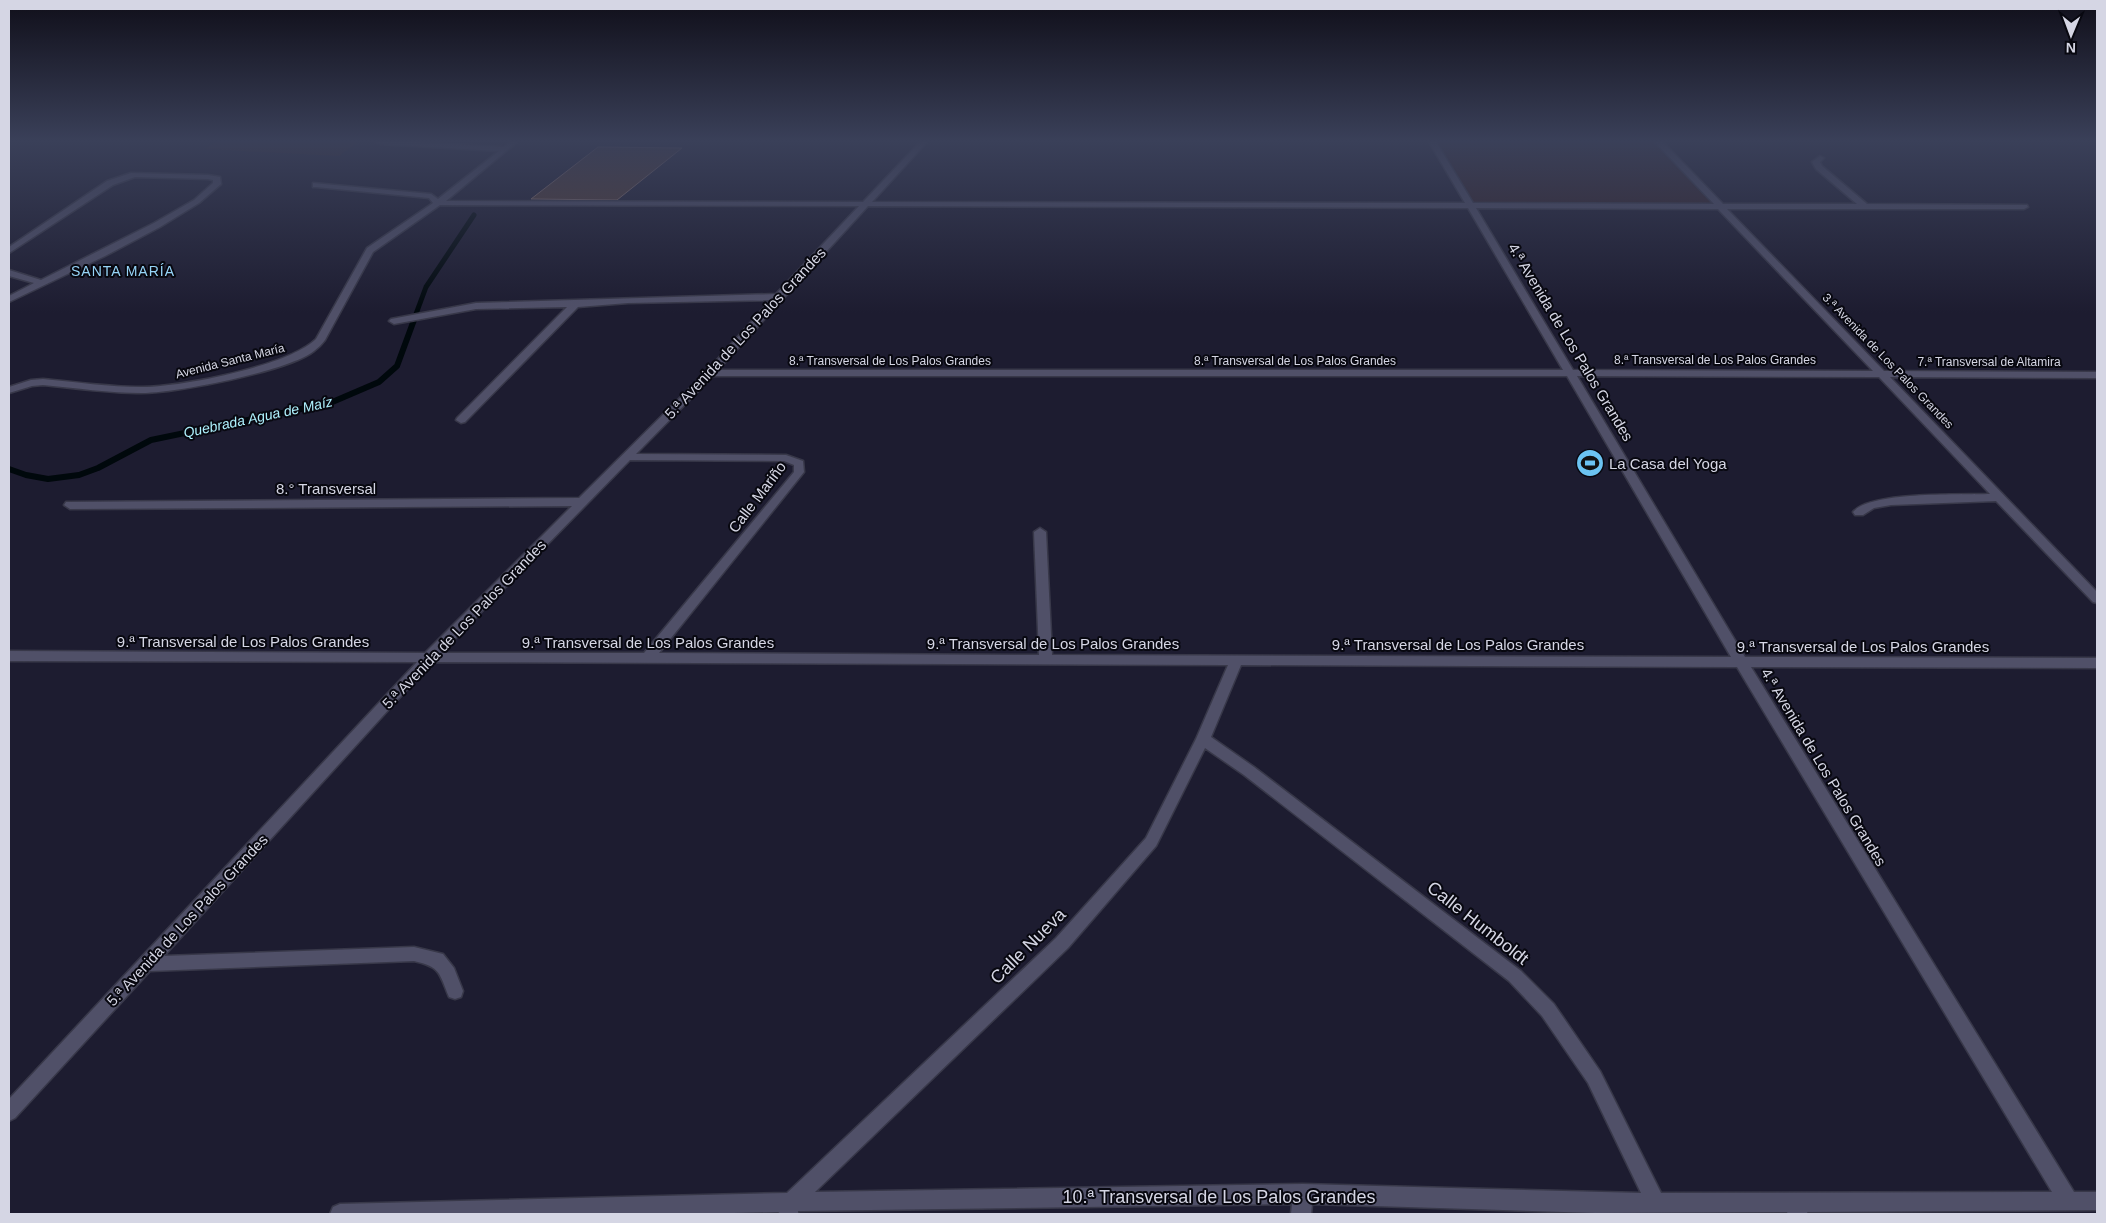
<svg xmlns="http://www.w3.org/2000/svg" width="2106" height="1223" font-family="Arial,sans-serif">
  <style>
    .commercial { fill: #322026 }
    .education { fill: #322024 }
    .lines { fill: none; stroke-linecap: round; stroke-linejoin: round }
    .stream-far1 { stroke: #00080c; stroke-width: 5 }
    .stream { stroke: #00080c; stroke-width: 6 }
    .building { fill: #553c33; stroke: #987b72 }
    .minor-casing { stroke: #383849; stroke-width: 3 }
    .minor { fill: #505068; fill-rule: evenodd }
    .labels { text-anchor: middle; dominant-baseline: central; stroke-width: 4; stroke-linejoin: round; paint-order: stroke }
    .far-street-label { font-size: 12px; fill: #d5d6e4; stroke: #080810 }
    .far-neighbourhood-label { font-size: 14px; letter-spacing: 1px; fill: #96d4f7; stroke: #080810 }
    .far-water-label { font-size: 14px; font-style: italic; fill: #aef1fd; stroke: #080810 }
    .street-label { font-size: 15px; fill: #d5d6e4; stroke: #080810 }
    .poi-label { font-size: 15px; fill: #d5d6e4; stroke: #080810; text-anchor: start }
    .near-street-label { font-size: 18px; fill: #d5d6e4; stroke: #080810 }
  </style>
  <rect width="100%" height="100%" fill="#1d1c30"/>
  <path class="commercial" d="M1433,142h227l62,64h-250z"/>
  <path class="education" d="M215,142h143l-19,14 -134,-7z"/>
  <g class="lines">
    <path class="stream-far1" d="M413,322l13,-35 48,-72"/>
    <path class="stream" d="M9,469l17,6 22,4 31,-4 19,-7 53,-28 179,-37 49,-21 18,-16 17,-46"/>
  </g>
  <path class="building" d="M598,147l84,1 -65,52 -86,-1z"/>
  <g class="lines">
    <g class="minor-casing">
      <g id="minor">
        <path d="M376,142h41l87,5 6,-5h7l-71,59 417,1 57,-60h7l-55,60 593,1 -36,-61h7l37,61 241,1 -59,-62h8l60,62h134l-41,-35 -4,-7 8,-6 4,2 -4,4 2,4 45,38 160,1 1,2 -4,2h-297l157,162 213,1v6l-207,-1 207,215v11l-4,-1 -97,-101 -105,4 -17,3 -11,7h-8l-2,-3c17,-21 108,-17 137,-18l-111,-117 -302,-1 168,281 352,1v10l-346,-1 323,525h23v18l-290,2 1,2h-20l-1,-2 -192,1 -283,-9 -1,10h-20l1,-10 -494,7v3h-20l1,-2 -87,2h-362l3,-7 7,-3 447,-11 269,-255 90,-100 50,-99 32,-74 -796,-3 -268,294 250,-9 29,7 11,14 9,23 -2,6 -6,2 -6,-2c-10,-24 -8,-30 -35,-36l-264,10 -135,147 -6,3v-22l408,-437 -408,-1v-10l416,2 147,-147 -502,3 -6,-4 2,-3 513,-4 128,-127 64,-71 -143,3 -50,4 -113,115 -4,1 -5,-3 1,-2 110,-111 -91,2 -82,15 -5,-3 2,-2 85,-16 300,-9 83,-88 -419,-1 -67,47 -48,88c-3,4 -7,8 -11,11 -25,20 -138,42 -172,42 -33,0 -66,-5 -99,-8l-11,1 -23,7v-6l22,-7 12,-1c33,3 66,8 99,8 40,0 146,-21 174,-48l51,-91 66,-45 -4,-5 -113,-11h-3v-4l118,11 7,5 61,-48 -119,-7zM868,206l600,2 95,162h-845zM1476,208l242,1 155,162 -300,-1zM713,376h854l164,281 -679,-2 -6,-123 -6,-4 -6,4 5,123 -380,-2 145,-181 -1,-11 -17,-6 -150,-1zM630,460l154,1 10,4v7l-150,181h-203zM1241,665l496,2 315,525 -391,1 -61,-122 -46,-67 -33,-33 -267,-204 -43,-30zM1205,748l39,27 265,206 33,35 46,67 53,110 -338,-9 -488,8 253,-244 88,-102z"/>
        <path d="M131,173l77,2 12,2 1,7 -22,19 -39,24 -55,29 -96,46v-6l25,-13 -25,-7v-6l32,10 113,-57 40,-23 19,-17v-3l-5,-1 -73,-2 -22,8 -104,68v-6l98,-66z"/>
      </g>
    </g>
    <use href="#minor" class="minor"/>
  </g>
  <linearGradient id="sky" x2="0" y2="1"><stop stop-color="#100f1a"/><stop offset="0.45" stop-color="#3a4059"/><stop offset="1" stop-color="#3a4059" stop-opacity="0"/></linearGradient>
  <rect width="2106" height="313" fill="url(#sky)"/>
  <defs>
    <g id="stadium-disc" transform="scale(1.4375)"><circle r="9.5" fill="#6bc3f2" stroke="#080810"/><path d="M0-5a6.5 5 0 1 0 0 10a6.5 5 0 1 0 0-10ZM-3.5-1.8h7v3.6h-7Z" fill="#111"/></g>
  </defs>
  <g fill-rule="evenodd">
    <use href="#stadium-disc" x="1590" y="463"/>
  </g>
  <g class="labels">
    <g class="far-street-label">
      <text x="1715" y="360">8.ª Transversal de Los Palos Grandes</text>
      <text transform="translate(230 361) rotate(-14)">Avenida Santa María</text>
      <text x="890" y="361">8.ª Transversal de Los Palos Grandes</text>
      <text x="1295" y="361">8.ª Transversal de Los Palos Grandes</text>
      <text transform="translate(1888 361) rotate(46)">3.ª Avenida de Los Palos Grandes</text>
      <text x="1989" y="362">7.ª Transversal de Altamira</text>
    </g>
    <g class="far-neighbourhood-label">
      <text x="123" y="271">SANTA MARÍA</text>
    </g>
    <g class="far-water-label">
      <text transform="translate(258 417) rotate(-12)">Quebrada Agua de Maíz</text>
    </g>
    <g class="street-label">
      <text transform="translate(745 333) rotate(-47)">5.ª Avenida de Los Palos Grandes</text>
      <text transform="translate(1571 342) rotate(59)">4.ª Avenida de Los Palos Grandes</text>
      <text x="326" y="488">8.° Transversal</text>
      <text transform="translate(757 497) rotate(-53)">Calle Mariño</text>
      <text transform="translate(464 624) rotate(-46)">5.ª Avenida de Los Palos Grandes</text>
      <text x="243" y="641">9.ª Transversal de Los Palos Grandes</text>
      <text x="648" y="642">9.ª Transversal de Los Palos Grandes</text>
      <text x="1053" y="643">9.ª Transversal de Los Palos Grandes</text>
      <text x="1458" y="644">9.ª Transversal de Los Palos Grandes</text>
      <text x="1863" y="646">9.ª Transversal de Los Palos Grandes</text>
      <text transform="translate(1824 767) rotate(59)">4.ª Avenida de Los Palos Grandes</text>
      <text transform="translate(187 920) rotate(-47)">5.ª Avenida de Los Palos Grandes</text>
    </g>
    <g class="poi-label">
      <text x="1609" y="463">La Casa del Yoga</text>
    </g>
    <g class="near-street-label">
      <text transform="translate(1478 923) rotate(38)">Calle Humboldt</text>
      <text transform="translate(1028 946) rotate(-45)">Calle Nueva</text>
      <text x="1219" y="1197">10.ª Transversal de Los Palos Grandes</text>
    </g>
  </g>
  <rect width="2106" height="1223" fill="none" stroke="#d5d6e4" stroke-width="20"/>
  <g transform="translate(2071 35) rotate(181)" stroke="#080810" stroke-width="4" paint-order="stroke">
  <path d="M0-4L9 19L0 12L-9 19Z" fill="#d5d6e4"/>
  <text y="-8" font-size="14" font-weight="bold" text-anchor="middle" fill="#d5d6e4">N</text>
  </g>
</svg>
